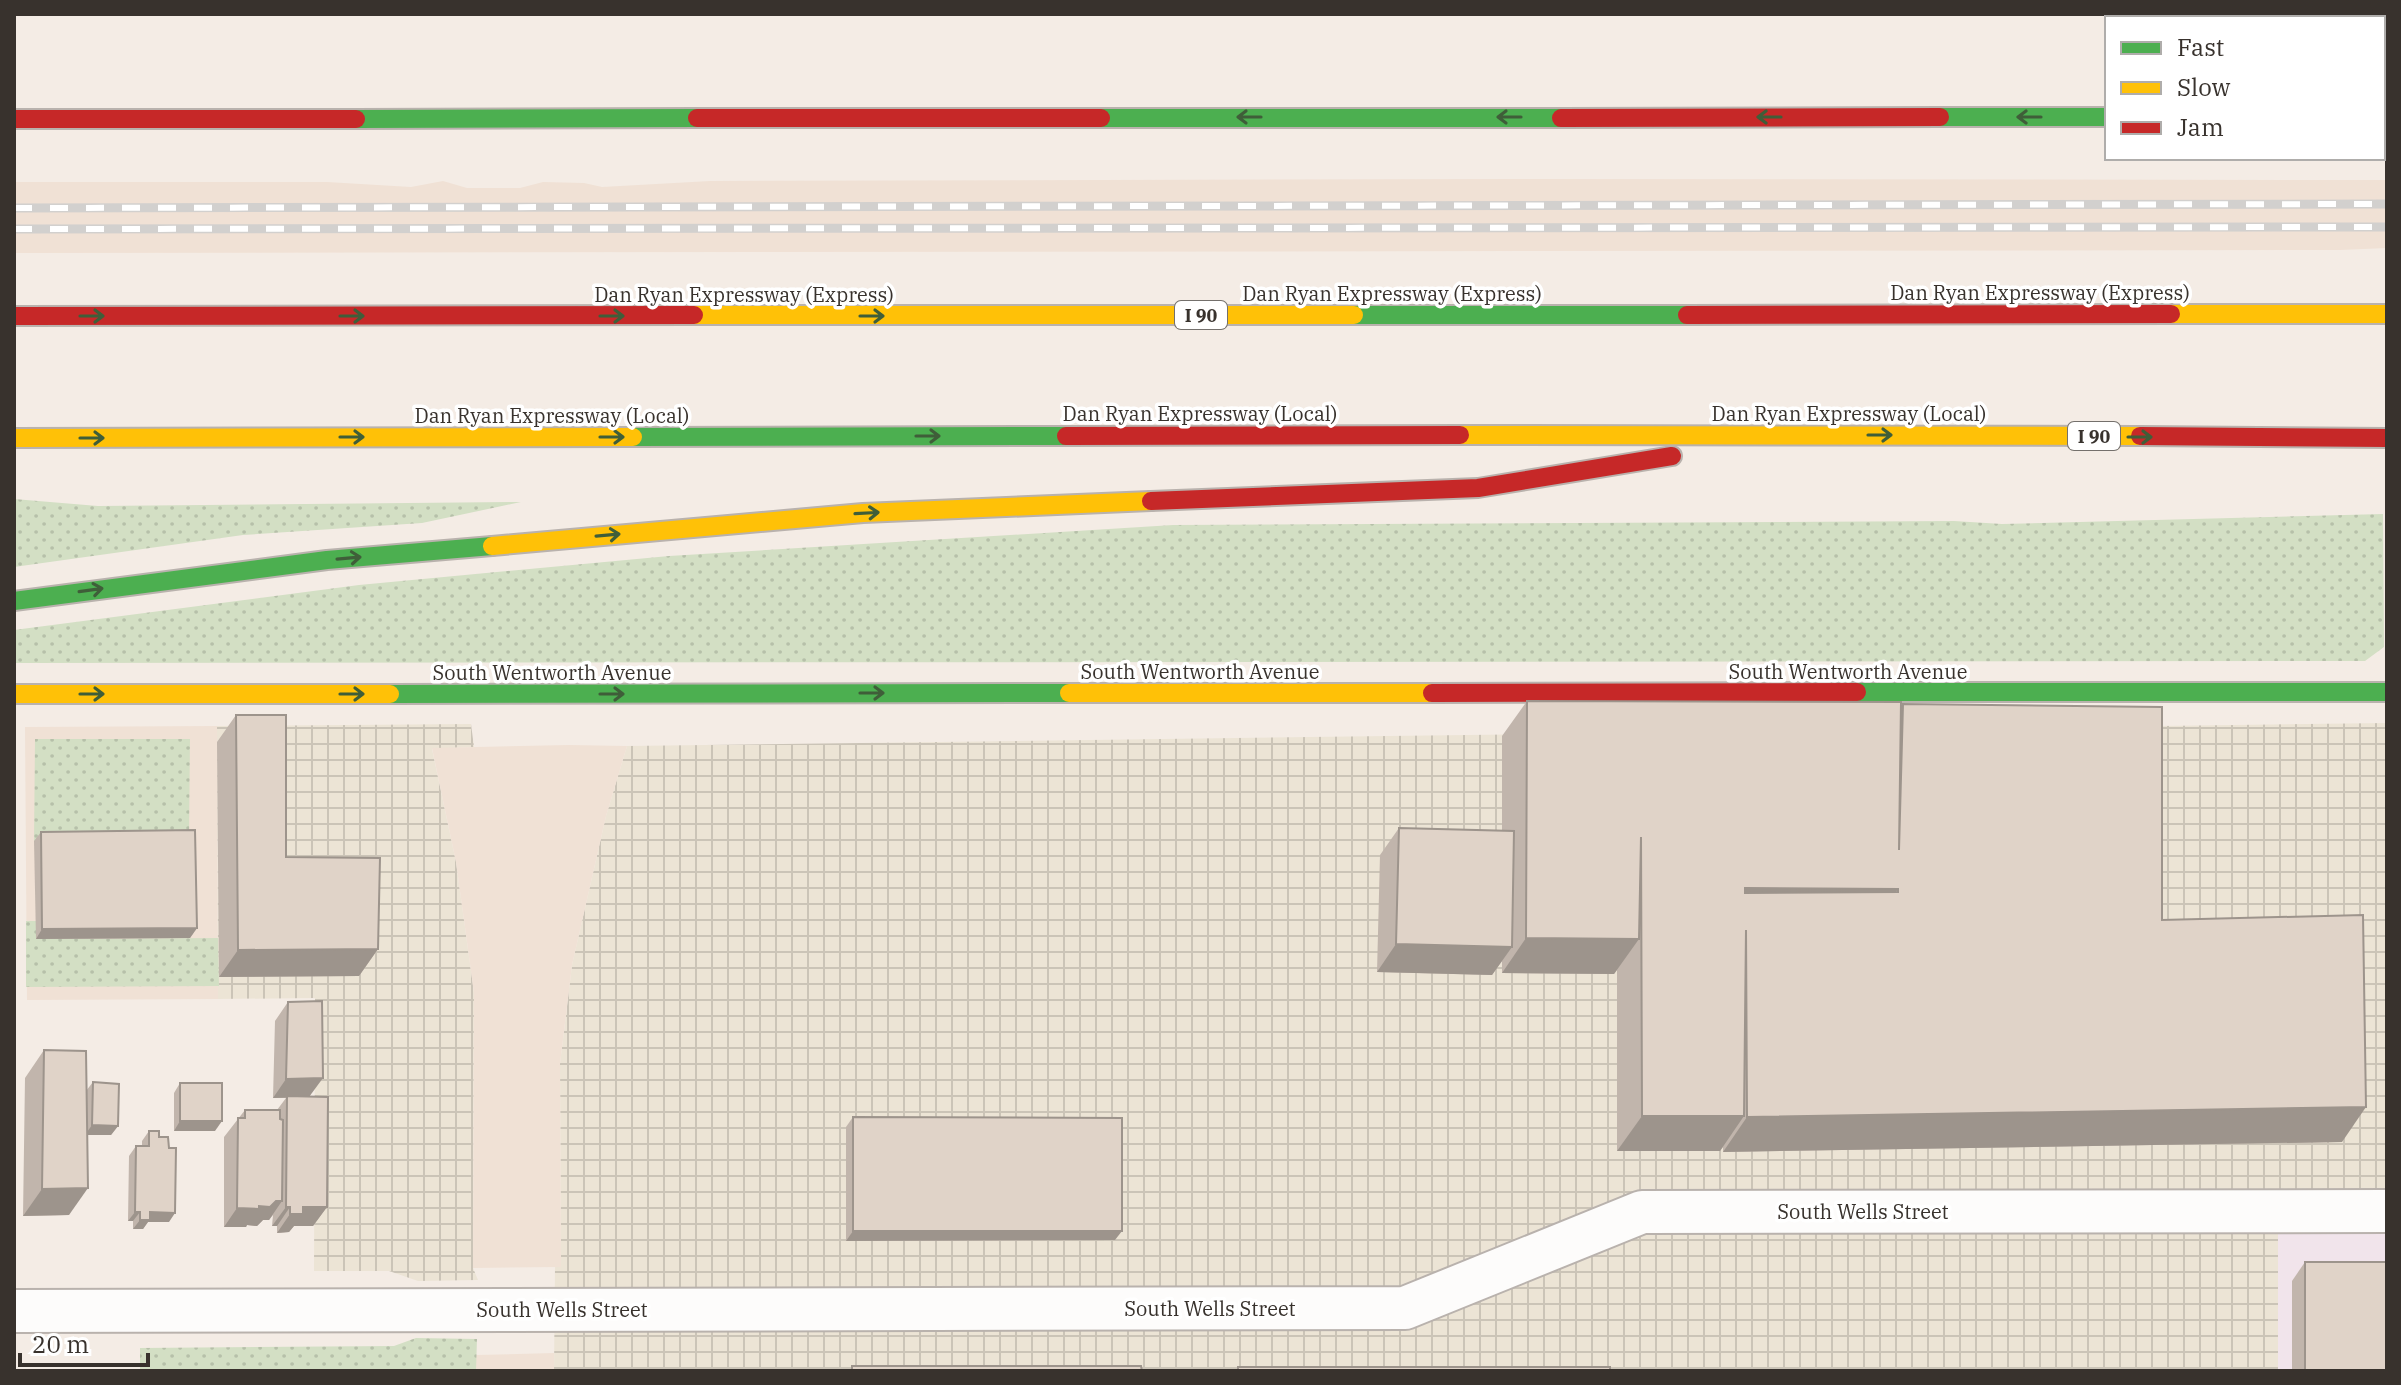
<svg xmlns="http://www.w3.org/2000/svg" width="2401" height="1385" font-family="'IBM Plex Serif',serif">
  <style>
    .commercial { fill: #f1e4eb }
    .industrial { fill: url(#industrial-grid) }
    .built { fill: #f0e1d5 }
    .grass { fill: url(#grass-dots) }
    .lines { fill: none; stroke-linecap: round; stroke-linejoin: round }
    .street-casing { stroke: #b9b2ad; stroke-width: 46 }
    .fast-casing { stroke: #b9b2ad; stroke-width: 22 }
    .slow-casing { stroke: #b9b2ad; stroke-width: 22 }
    .jam-casing { stroke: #b9b2ad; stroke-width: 22 }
    .street { stroke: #fdfcfb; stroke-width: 42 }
    .fast { stroke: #4caf50; stroke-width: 18 }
    .slow { stroke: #ffc107; stroke-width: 18 }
    .jam { stroke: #c62828; stroke-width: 18 }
    .rail-casing { stroke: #d2d0ce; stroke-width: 9 }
    .rail { stroke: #fff; stroke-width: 6; stroke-dasharray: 18; stroke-linecap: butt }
    .wall { fill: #c1b5ac }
    .shaded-wall { fill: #9d948c }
    .building { fill: #e0d3c8; stroke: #9d948c; stroke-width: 2; fill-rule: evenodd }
    .oneway { stroke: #3f5e39 }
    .labels { text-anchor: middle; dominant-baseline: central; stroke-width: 7; stroke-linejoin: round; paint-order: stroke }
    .shield { fill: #fff; stroke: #74706c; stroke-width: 2 }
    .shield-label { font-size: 18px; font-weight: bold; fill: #38322d }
    .street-label { font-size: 20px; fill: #38322d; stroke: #fff }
  </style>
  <defs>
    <pattern id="industrial-grid" width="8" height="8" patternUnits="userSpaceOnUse" patternTransform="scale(2)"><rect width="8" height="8" fill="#ece4d5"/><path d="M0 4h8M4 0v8" fill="none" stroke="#cbc4b7"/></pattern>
    <pattern id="grass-dots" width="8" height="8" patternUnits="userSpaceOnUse" patternTransform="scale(2)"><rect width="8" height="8" fill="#d3dfc4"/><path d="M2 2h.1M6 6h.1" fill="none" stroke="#b6c0a9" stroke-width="1.8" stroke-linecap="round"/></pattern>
  </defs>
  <rect width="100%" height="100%" fill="#f4ece5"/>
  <rect class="commercial" x="2278" y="1211" width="109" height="160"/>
  <g class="industrial">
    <path d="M2387,723v488h-109v160h-1724l1,-104 6,-1 -1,-202 12,-99 34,-149 21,-70z"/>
    <path d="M471,724l3,23 -42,2 24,113 18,131 -1,275 5,12 -60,1 -29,-10h-75l1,-273 -97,1 -1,-273z"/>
  </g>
  <g class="built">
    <path d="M1515,179l872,1v68l-47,2 -2326,3v-71h313l84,5 32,-6 24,7h53l23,-6 41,1 18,4 108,-6z"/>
    <path d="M217,726l1,273 -191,1 -2,-273z"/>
    <path d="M569,745l58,1 -21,70 -34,149 -12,99 1,203 -88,1 1,-275 -18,-131 -24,-114z"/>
    <path d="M554,1353v18h-78v-16z"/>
  </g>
  <g class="grass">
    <path d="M14,499l84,7 423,-4 -99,21 -179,12 -229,32z"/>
    <path d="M2383,514l1,133 -19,14 -2351,2v-33l345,-45 310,-29 504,-31 781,-4 48,3z"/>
    <path d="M35,739h155l-1,101 -155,1z"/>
    <path d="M26,921h10v18l182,-1 1,48 -193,1z"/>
    <path d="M416,1338l61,1 -1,32h-336v-23l254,-2z"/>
  </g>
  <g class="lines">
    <g class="street-casing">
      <path id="street" d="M14,1311l1391,-3 237,-96 745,-1"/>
    </g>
    <g class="fast-casing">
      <g id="fast">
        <path d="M1940,117h167"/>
        <path d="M1101,118h460"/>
        <path d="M356,119l341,-1"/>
        <path d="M1354,315h333"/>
        <path d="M633,437l433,-1"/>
        <path d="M14,601l313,-41 165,-14"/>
        <path d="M1857,692h530"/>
        <path d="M390,694l679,-1"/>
      </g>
    </g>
    <g class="slow-casing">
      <g id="slow">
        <path d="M2383,117h4"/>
        <path d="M2171,314h216"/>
        <path d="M694,315h660"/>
        <path d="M1460,435l680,1"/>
        <path d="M14,438l619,-1"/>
        <path d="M492,546l371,-33 288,-12"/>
        <path d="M1069,693h363"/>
        <path d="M14,694h376"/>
      </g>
    </g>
    <g class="jam-casing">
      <g id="jam">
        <path d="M697,118h404"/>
        <path d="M1561,118l379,-1"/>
        <path d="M14,119h342"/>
        <path d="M1687,315l484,-1"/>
        <path d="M14,316l680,-1"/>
        <path d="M1066,436l394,-1"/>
        <path d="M2140,436l247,2"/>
        <path d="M1151,501l327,-13 194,-32"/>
        <path d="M1432,693l425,-1"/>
      </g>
    </g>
    <use href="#street" class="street"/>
    <use href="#fast" class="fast"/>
    <use href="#slow" class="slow"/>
    <use href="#jam" class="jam"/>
    <g class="rail-casing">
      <g id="rail">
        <path d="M14,208l2373,-4"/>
        <path d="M14,229l2373,-2"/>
      </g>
    </g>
    <use href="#rail" class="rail"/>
  </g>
  <g class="wall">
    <path d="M1527,701l374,6 2,-3 259,216 180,222 -619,10v-5l-3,4h-103v-181l-3,4 -112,-1v-12l-10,14 -115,-3 3,-117 19,-27 103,3v-95z"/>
    <path d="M236,715l50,142 92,92 -19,27 -140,1 -2,-235z"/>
    <path d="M41,832l156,96 -7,10 -154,1 -2,-98z"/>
    <path d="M288,1002l22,94 17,111 -14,19h-19l-5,6 -12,1v-7h-5l1,-11 -4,5h-6l-6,6 -10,-1 -1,2h-22v-90l21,-27h32l9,-12h-13l2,-77z"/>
    <path d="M44,1050l42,41 7,-9 25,44 -7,9h-24l-18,80 -46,1 2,-138z"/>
    <path d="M180,1083l35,48h-41v-38z"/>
    <path d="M853,1117l262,123 -269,1v-114z"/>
    <path d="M149,1131l10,6 10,85h-21l-5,7h-10v-8h-5l1,-65 7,-10h6v-5z"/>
    <path d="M2305,1262l82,109h-95v-90z"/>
  </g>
  <g class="shaded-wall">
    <path d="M1745,888l153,1 -24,35 -154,-1z"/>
    <path d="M197,928l-7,10 -154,1 6,-10z"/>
    <path d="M1526,938l113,1 -25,35 -112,-1z"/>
    <path d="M1396,944l116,3 -20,28 -115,-3z"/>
    <path d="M378,949l-19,27 -140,1 19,-27z"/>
    <path d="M323,1078l-14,19 -36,1 13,-19z"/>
    <path d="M2366,1107l-24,35 -619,10 24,-35z"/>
    <path d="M1642,1116h102l-24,35h-103z"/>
    <path d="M180,1121h42l-7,10h-41z"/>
    <path d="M92,1125l26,1 -7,9h-26z"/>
    <path d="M88,1188l-19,27 -46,1 19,-27z"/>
    <path d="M276,1201h6l-13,19h-6l-6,6 -10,-1 -1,2h-22l13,-19 22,-2z"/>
    <path d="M286,1207h4l-13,19h-5z"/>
    <path d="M303,1207h24l-14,19h-19l-5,6 -12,1 13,-19z"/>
    <path d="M135,1212h5l-7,9h-5z"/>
    <path d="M150,1212l25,1 -6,9h-21l-5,7h-10l7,-9z"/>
    <path d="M853,1231h269l-7,9 -269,1z"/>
  </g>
  <g class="building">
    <path d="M1527,701l374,1 -2,148 4,-146 259,3v213l201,-5 3,192 -619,10 -1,-187 -2,186h-102l-1,-279 -2,102 -113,-1zM1745,888l153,1v3l-153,1z"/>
    <path d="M236,715h50v142l94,1 -2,91 -140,1z"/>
    <path d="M1399,828l115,3 -2,116 -116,-3z"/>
    <path d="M195,830l2,98 -155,1 -1,-97z"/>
    <path d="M322,1001l1,77 -37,1 2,-77z"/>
    <path d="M44,1050l42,1 2,137 -46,1z"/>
    <path d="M93,1082l26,2 -1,42 -26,-1z"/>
    <rect x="180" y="1083" width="42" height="38"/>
    <path d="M287,1096l41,1 -1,110h-24v7h-13v-7h-4z"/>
    <path d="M245,1110h35v9l3,1 -1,81h-6l-6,6 -11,-1v3l-22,-1 1,-90h7z"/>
    <path d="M853,1117l269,1v113h-269z"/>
    <path d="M149,1131h10v6h9l1,11h7l-1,65 -25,-1v8h-10v-8h-5l1,-66h13z"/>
    <rect x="2305" y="1262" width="82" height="109"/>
    <path d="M852,1366h289l1,5h-290z"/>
    <rect x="1238" y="1367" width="372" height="4"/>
  </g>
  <defs><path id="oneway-shaft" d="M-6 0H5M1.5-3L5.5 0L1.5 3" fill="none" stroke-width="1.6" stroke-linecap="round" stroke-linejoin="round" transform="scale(2)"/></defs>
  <g class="oneway">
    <use href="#oneway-shaft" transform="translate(1249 117) rotate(-180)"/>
    <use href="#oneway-shaft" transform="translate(1509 117) rotate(-180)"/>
    <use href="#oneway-shaft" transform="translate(1769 117) rotate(-180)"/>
    <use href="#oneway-shaft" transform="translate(2029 117) rotate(-180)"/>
    <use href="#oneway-shaft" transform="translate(92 316)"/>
    <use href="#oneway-shaft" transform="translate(352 316)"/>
    <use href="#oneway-shaft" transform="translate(612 316)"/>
    <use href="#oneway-shaft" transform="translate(872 316)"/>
    <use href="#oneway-shaft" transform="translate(1880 435)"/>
    <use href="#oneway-shaft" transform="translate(928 436)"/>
    <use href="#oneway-shaft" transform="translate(352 437)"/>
    <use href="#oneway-shaft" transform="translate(612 437)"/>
    <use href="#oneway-shaft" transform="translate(2140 437)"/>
    <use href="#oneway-shaft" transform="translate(92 438)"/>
    <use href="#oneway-shaft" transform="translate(867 513) rotate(-3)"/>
    <use href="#oneway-shaft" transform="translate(608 535) rotate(-5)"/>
    <use href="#oneway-shaft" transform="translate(349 558) rotate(-5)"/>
    <use href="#oneway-shaft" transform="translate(91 590) rotate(-8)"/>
    <use href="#oneway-shaft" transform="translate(872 693)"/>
    <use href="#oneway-shaft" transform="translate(92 694)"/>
    <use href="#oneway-shaft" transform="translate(352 694)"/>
    <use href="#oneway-shaft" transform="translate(612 694)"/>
  </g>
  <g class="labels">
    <g class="shield">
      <rect x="1175" y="301" width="52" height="28" rx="6"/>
      <rect x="2068" y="422" width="52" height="28" rx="6"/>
    </g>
    <g class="shield-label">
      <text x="1201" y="315">I 90</text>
      <text x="2094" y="436">I 90</text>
    </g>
    <g class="street-label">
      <text x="2040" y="292">Dan Ryan Expressway (Express)</text>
      <text x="1392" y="293">Dan Ryan Expressway (Express)</text>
      <text x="744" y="294">Dan Ryan Expressway (Express)</text>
      <text x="1200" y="413">Dan Ryan Expressway (Local)</text>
      <text x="1849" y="413">Dan Ryan Expressway (Local)</text>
      <text x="552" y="415">Dan Ryan Expressway (Local)</text>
      <text x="1200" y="671">South Wentworth Avenue</text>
      <text x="1848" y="671">South Wentworth Avenue</text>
      <text x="552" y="672">South Wentworth Avenue</text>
      <text x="1863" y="1211">South Wells Street</text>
      <text x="1210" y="1308">South Wells Street</text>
      <text x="562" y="1309">South Wells Street</text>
    </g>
  </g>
  <rect width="2401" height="1385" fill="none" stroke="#38322d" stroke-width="32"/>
  <rect x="2105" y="16" width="280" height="144" fill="#ffffff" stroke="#afadab" stroke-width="2"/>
  <rect x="2121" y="42" width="40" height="12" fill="#4caf50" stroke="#afadab" stroke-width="2"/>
  <text x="2177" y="56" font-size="24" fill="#38322d">Fast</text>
  <rect x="2121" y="82" width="40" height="12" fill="#ffc107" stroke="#afadab" stroke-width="2"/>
  <text x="2177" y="96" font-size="24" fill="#38322d">Slow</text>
  <rect x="2121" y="122" width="40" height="12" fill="#c62828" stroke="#afadab" stroke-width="2"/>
  <text x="2177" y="136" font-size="24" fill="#38322d">Jam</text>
  <path d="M20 1353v12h128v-12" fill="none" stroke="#38322d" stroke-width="4"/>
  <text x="32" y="1353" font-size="24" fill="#38322d" stroke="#ffffff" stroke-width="6" paint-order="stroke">20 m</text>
</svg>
